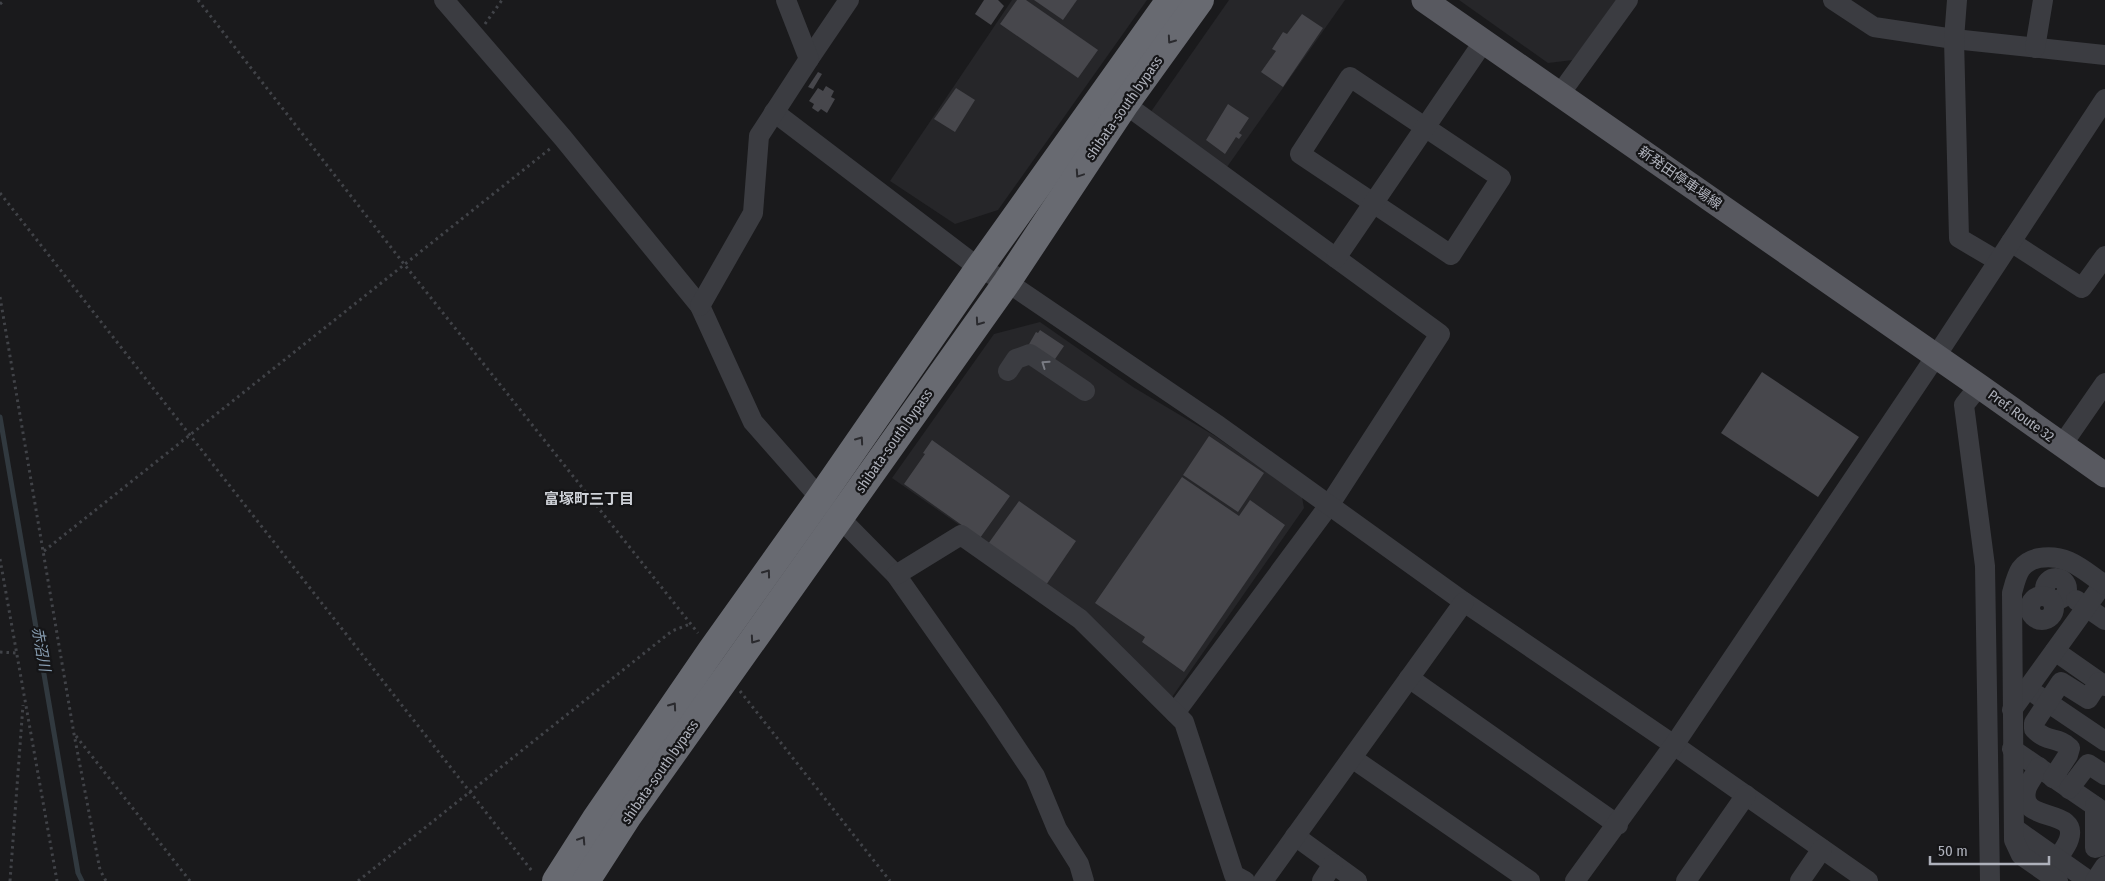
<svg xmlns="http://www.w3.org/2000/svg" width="2105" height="881" font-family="'Fira Sans Condensed','Noto Sans JP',sans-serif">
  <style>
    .built { fill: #262629 }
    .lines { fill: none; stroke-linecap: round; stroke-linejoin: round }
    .stream { stroke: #31393f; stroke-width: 5 }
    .building { fill: #47474c }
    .path { stroke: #414348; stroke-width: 3; stroke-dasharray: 2.5 4; stroke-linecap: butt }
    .minor { stroke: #3b3c41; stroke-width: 20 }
    .major { stroke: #585960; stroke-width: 25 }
    .highway { stroke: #686a71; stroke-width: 28 }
    .oneway { stroke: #2a2a2e }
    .oneway2 { stroke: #7a7c84 }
    .labels { text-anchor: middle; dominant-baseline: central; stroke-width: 4.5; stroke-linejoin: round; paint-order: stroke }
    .street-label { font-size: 14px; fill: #aeb1bb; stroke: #151517 }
    .neighbourhood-label { font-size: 15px; font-weight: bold; fill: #ced1d7; stroke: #151517 }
    .water-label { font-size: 15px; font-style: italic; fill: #889eb2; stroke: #151517 }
  </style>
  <rect width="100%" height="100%" fill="#1a1a1c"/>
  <g class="built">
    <path d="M1012,0h135l-149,210 -43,14 -65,-43z"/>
    <path d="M1229,0h116l-118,167 -77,-54z"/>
    <path d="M1459,0h157l-43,60 -25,3z"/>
    <path d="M1040,322l93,65 82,49 87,61 2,11 -134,192 -119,-111 -159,-111 102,-144z"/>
  </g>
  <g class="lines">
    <path class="stream" d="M0,417l78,456 4,8"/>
  </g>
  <g class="building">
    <path d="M984,0h14l6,6 -13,19 -16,-11z"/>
    <path d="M1017,0h9l72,50 -20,28 -78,-54z"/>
    <path d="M1034,0h43l-14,20z"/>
    <path d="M1302,14l21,14 -40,59 -22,-15 15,-21 -4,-2 11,-17 4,2z"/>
    <path d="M818,72l4,2 -9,15 -5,-2z"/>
    <path d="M826,86l8,5 -3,6 4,2 -8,14 -6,-4 -3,3 -6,-4 2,-4 -5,-3 9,-13 5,3z"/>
    <path d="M956,88l19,12 -20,32 -21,-13z"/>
    <path d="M1228,104l21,14 -10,15 3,2 -3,4 -3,-2 -11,17 -19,-14z"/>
    <path d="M1040,330l24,16 -11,16 -25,-16 8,-14 2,1z"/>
    <path d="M1762,372l97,65 -41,60 -97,-64z"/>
    <path d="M1209,436l55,37 -26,39 -55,-37z"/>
    <path d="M932,440l78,56 -30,42 -76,-54 21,-30 -2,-1z"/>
    <path d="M1182,477l57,39 11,-16 35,25 -101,147 -42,-30 3,-5 -50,-34z"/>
    <path d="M1019,501l57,40 -30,44 -58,-41z"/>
  </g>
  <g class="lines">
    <g class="path">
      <path d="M198,0l206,264 294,369"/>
      <path d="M0,4l5,-4"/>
      <path d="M485,24l17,-24"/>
      <path d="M0,193l532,678"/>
      <path d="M0,297l74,437 26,136 6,11"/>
      <path d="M44,551l507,-403"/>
      <path d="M0,559l57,322"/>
      <path d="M0,652l16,1"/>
      <path d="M740,691l150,190"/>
      <path d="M76,736l114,145"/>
      <path d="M10,881l13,-176"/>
      <path d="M358,881l314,-250 18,-7"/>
    </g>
    <g class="minor">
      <path d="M444,0l119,138 137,168 53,116 67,76 76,77 97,138 42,63 22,53 22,35 5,17"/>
      <path d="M1833,0l41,27 80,12 151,16"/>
      <path d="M1957,0l-3,39 5,199 39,23"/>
      <path d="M2035,48l8,-48"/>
      <path d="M809,59l40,-59"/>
      <path d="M1350,77l151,101 -50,77 -151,-101z"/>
      <path d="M1560,94l68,-94"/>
      <path d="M1125,104l315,230 -110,170 -155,209"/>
      <path d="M774,112l205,156 28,14 212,144 245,176 210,143 194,136"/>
      <path d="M2011,242l71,46 23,-32"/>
      <path d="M1336,258l148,-217"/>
      <path d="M700,306l53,-93 6,-77 50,-77 -23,-59"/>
      <path d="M1008,371l8,-12 14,-5 55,37"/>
      <path d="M1979,386l-15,19 21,161 5,315"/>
      <path d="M2062,445l43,-62"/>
      <path d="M896,575l65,-40 119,84 104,103 50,153 11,6"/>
      <circle cx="2056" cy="589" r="11"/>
      <circle cx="2042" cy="608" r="12"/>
      <path d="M2076,600l29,20"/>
      <path d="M2055,651l50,35"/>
      <path d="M1409,678l209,147"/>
      <path d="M2037,695l68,46"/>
      <path d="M2012,710l91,-126"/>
      <path d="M2012,749l93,64"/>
      <path d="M1352,758l178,123"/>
      <path d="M2039,767c-4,8 -12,17 -13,24 -7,33 53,16 43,48 -2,7 -8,14 -12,20"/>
      <path d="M2053,778l15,-23 2,-7c-12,-12 -23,-5 -36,-19v-6l27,-41 27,17 11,-17"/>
      <path d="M2069,789l19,-25 17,11"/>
      <path d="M2095,806v42l10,-3"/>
      <path d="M2014,828l75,53"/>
      <path d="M1295,836l62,45"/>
      <path d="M1263,881l201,-279"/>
      <path d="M1322,881l11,-17"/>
      <path d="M1575,881l99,-136 262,-389 169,-257"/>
      <path d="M1686,881l60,-86"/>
      <path d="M1800,881l22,-32"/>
      <path d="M2058,881l-37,-26 -7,-15 -2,-247c5,-18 7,-31 27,-35 28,-5 44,12 66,27"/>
      <path d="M2095,881l10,-15"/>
    </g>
    <path class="major" d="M1424,0l555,386 126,89"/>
    <g class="highway">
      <path d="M556,881l39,-61 116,-169 109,-153 159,-230 191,-268"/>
      <path d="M586,881l42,-65 379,-534 118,-178 75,-104"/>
    </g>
  </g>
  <defs><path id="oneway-chevron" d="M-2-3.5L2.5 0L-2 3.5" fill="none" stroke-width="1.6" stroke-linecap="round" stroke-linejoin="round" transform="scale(1.25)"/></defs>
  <g class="oneway">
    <use href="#oneway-chevron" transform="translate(1171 40) rotate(125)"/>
    <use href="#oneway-chevron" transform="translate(1079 174) rotate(124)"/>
    <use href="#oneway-chevron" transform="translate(979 322) rotate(125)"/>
    <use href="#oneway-chevron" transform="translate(860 440) rotate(-55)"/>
    <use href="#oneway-chevron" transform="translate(767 573) rotate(-54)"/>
    <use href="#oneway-chevron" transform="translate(754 640) rotate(125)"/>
    <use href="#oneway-chevron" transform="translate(673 706) rotate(-55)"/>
    <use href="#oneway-chevron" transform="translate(582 840) rotate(-57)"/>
  </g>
  <use class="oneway2" href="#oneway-chevron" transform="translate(1045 364) rotate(-145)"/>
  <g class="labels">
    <g class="street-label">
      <text transform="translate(1124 108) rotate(-55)">shibata-south bypass</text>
      <text transform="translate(1680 178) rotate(35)">新発田停車場線</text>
      <text transform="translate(2021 416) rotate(36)">Pref. Route 32</text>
      <text transform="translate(894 441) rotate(-55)">shibata-south bypass</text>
      <text transform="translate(660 772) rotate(-55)">shibata-south bypass</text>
    </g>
    <g class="neighbourhood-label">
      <text x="589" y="499">富塚町三丁目</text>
    </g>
    <g class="water-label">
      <text transform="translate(41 649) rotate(80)">赤沼川</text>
    </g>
  </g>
  <path d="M1930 856v8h119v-8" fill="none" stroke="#aeb1bb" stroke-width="2.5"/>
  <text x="1938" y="856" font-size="15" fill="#aeb1bb" stroke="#151517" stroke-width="4" paint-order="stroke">50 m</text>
</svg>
